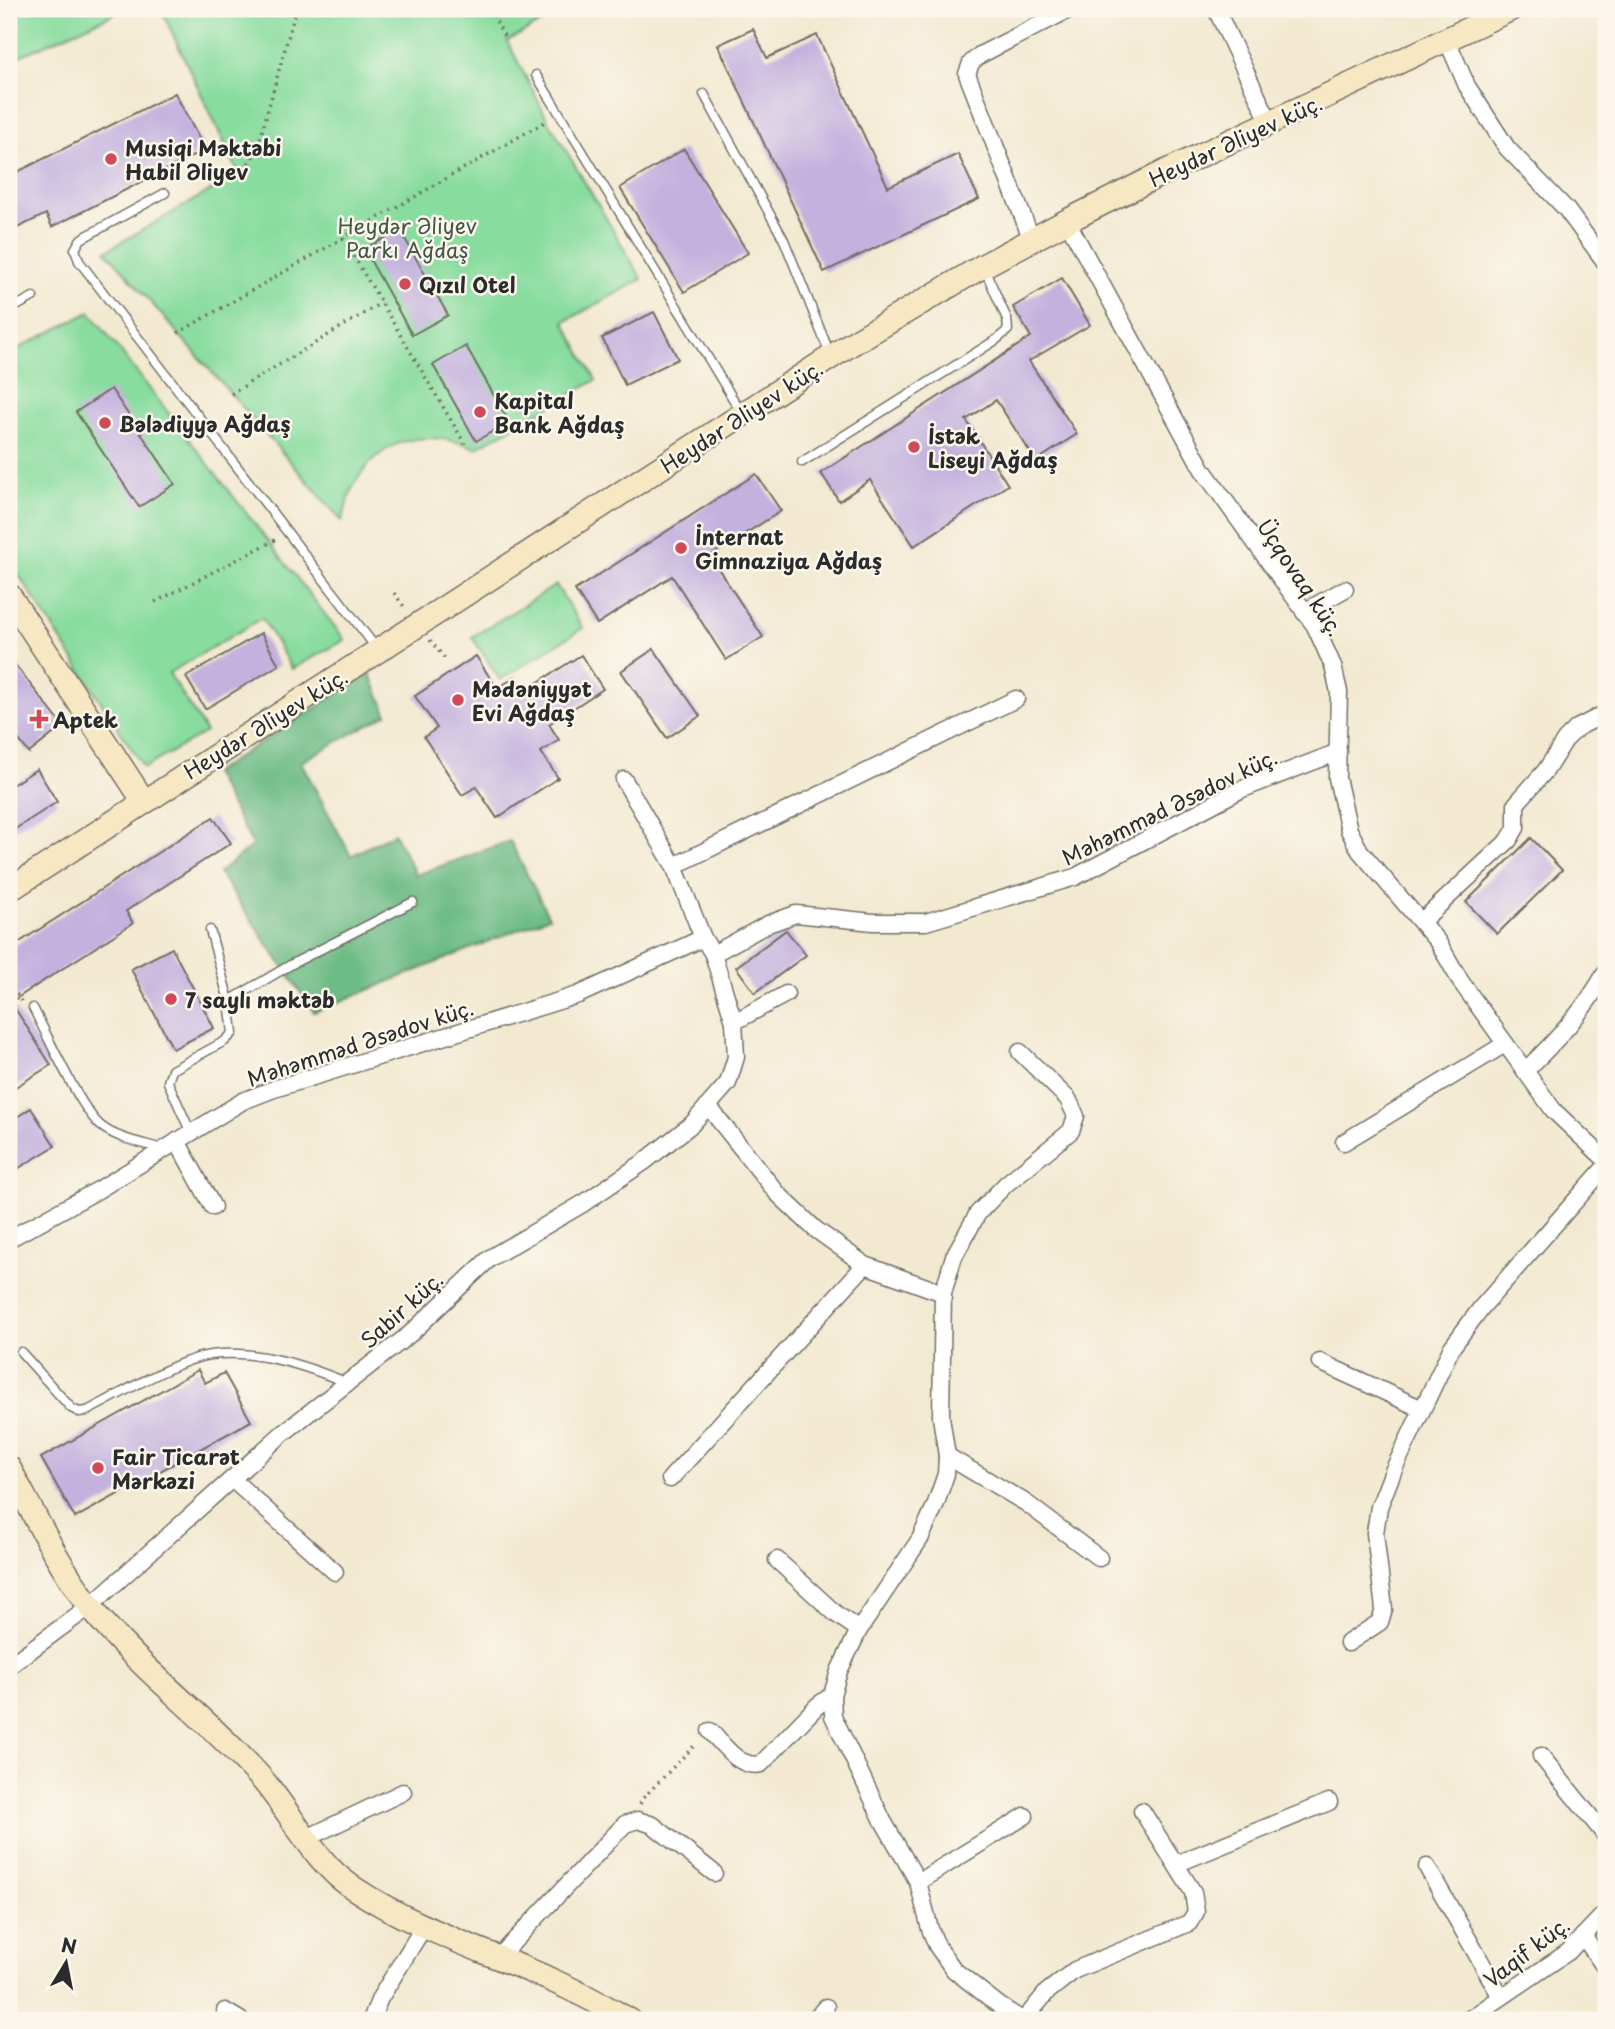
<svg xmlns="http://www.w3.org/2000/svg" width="1615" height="2029" font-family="'Playpen Sans',sans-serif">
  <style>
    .green { fill: #87dc9e; stroke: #598464; stroke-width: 2 }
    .forest { fill: #6dbc85; stroke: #4c7458; stroke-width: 2 }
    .building { fill: #c3b1de }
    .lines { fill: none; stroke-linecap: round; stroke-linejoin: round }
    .lane-casing { stroke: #716e65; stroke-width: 11 }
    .street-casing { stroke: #716e65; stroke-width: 19 }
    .secondary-casing { stroke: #716e65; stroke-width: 26 }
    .path { stroke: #716e65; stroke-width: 3.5; stroke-dasharray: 2 5; stroke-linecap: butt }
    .lane { stroke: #fff; stroke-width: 8 }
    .street { stroke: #fff; stroke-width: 16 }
    .secondary { stroke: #f7e8c3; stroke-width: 23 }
    .poi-dot { fill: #d1495b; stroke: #fbf7ec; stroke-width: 2.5 }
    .labels { text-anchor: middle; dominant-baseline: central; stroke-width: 5; stroke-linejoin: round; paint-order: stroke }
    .street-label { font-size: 21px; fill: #2b2b2b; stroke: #fbf7ec }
    .poi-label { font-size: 21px; font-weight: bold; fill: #2b2b2b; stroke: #fbf7ec; text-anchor: start }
    .park-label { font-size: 21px; fill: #425748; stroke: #fbf7ec }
  </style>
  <rect width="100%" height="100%" fill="#fbf7ec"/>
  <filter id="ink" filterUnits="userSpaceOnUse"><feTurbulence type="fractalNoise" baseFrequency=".0143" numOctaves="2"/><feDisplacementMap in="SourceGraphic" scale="14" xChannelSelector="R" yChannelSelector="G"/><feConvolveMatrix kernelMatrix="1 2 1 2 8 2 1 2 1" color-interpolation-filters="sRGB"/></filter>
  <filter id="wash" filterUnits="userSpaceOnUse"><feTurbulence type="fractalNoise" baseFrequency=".00686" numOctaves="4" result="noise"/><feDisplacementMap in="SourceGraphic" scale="28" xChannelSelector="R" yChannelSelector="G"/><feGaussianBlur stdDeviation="1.57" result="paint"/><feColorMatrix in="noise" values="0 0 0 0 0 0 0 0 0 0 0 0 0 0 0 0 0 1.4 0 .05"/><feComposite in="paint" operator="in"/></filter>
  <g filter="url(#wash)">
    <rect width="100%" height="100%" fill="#f3e9d1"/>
    <g class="green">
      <path d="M9,9h116l-116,52z"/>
      <path d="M161,9h406l-60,32 41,79 94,159 -78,43 32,58 -120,68c-50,-19 -94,-12 -122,37 -6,10 -8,24 -12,36l-236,-270 133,-77z"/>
      <path d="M90,312l255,328 -53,29 -30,-51 -93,55 37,59 -62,36 -135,-208v-207z"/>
      <path d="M556,585l27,43 -83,52 -28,-43z"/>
    </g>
    <path class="forest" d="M370,673l17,41 -86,48 50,94 43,-23 22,42 94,-34 39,76 -235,95 -95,-139 34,-28 -40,-72z"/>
    <g id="blocks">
      <g class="building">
        <path d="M753,29l14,29 50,-23 71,152 70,-33 21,45 -155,73 -106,-227z"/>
        <path d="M175,93l30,57 -153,77 -6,-13 -37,18v-56z"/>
        <path d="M684,149l64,104 -64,39 -64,-104z"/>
        <path d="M400,230l48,85 -36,20 -48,-86z"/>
        <path d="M1062,278l28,47 -61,36 48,73 -41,27 -40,-61 -30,20 42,65 -94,61 -44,-66 -31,21 -18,-28 210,-136 -18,-30z"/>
        <path d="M654,312l24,47 -53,26 -23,-47z"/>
        <path d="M466,346l43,76 -33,19 -43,-76z"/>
        <path d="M111,389l64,95 -36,23 -63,-95z"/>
        <path d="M756,474l25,37 -71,45 53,81 -37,23 -54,-84 -75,48 -22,-34z"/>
        <path d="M261,633l18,32 -74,44 -19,-32z"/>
        <path d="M654,649l46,67 -33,22 -46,-67z"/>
        <path d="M581,655l22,34 -54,35 10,16 -18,12 17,26 -61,40 -21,-31 -14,8 -38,-58 13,-9 -22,-32 61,-40 21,33 18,-12 9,14z"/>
        <path d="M9,657l54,69 -34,27 -20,-26z"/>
        <path d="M37,769l20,33 -48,31v-46z"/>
        <path d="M213,817l18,26 -105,68 7,12 -122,79 40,63 -42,26v-142z"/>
        <path d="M1531,838l31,32 -65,64 -31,-32z"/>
        <path d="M786,930l20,25 -51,38 -19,-26z"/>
        <path d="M172,948l42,80 -41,21 -42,-80z"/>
        <path d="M31,1108l24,38 -46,28v-52z"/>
        <path d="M198,1370l7,13 19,-10 27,48 -176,97 -34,-60z"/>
      </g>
    </g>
  </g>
  <g filter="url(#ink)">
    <use href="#blocks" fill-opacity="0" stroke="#716e65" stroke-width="2"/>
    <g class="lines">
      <g class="lane-casing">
        <g id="lane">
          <path d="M536,75l205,337"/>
          <path d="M704,94l80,146 46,114"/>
          <path d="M165,193l-84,46 -6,10 4,12 298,388"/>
          <path d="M9,310l24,-13"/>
          <path d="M802,462l194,-122 12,-10 -1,-11 -23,-51"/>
          <path d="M229,1001l63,-37 121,-62"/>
          <path d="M33,1008c14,26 47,101 68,118 16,13 42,17 61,23"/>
          <path d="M191,1133l-23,-51 4,-12 53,-29 8,-8 -4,-32 -19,-71"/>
          <path d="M21,1352l50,56 8,4 8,-1c32,-16 91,-52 124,-56 46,-6 95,11 137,28"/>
        </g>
      </g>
      <g class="street-casing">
        <g id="street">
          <path d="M1216,9l54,114"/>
          <path d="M1447,40l20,46 40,62 59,61 40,54"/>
          <path d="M1067,221l136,249 112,156 18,40 6,26 -2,86 12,52 11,21 78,91 23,40 93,129 52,49"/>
          <path d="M1032,240l-65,-166 4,-11 9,-8 90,-46"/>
          <path d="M1304,612l41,-23"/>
          <path d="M624,780l50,86"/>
          <path d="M1422,921l87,-81 7,-12v-24l30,-34 19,-30 12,-12 29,-15"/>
          <path d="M703,938l-29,-72 342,-167"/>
          <path d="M734,1022l52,-28"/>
          <path d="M1020,1052l48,47 8,17 -5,15 -65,53 -28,29 -24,43 -11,37 -2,124 6,39 -1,18 -11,32 -15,33 -61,91 -20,41 -7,24 1,21 50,105 35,61 12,47 7,17 17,24 46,36 22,14"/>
          <path d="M1525,1071c32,-31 59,-60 81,-99"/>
          <path d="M708,1106l69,87 38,36 50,36 78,28"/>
          <path d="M177,1141l36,66"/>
          <path d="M1344,1142l161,-98"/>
          <path d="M9,1239l89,-49 145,-89 31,-12 304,-94 125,-57 10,16 55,-30 28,-10 77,8h53l149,-45 165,-87 98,-38"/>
          <path d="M1320,1362l102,47"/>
          <path d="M947,1456l79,47 73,55"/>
          <path d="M670,1479l195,-214"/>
          <path d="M233,1480l102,92"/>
          <path d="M777,1560l59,54 23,16"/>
          <path d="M1348,1643l32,-21 4,-13 -9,-76 4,-26 15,-38 58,-122 29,-39 125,-142"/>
          <path d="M9,1666l81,-60 192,-172 128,-100 80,-76 94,-55 60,-41 48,-38 36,-41 8,-26 -2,-35 -21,-68"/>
          <path d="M710,1731c14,14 29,38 51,33l56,-58 15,-11"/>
          <path d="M1541,1756l65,80"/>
          <path d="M307,1838l96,-46"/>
          <path d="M1176,1864l153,-62"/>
          <path d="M1427,1867l74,130"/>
          <path d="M918,1882l107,-66"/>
          <path d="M1583,1936l23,33"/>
          <path d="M498,1958l127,-134 13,-4 15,5 61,48"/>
          <path d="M225,2011l15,9"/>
          <path d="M371,2020l9,-22 43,-70"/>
          <path d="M814,2020l12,-13"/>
          <path d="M1024,2020l23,-28 28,-22 114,-47 7,-11 -3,-20 -51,-81"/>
          <path d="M1468,2020l100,-68 38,-40"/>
        </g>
      </g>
      <g class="secondary-casing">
        <g id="secondary">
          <path d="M9,595l134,205"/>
          <path d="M9,890l842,-546 132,-78 84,-45 98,-49 346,-163"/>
          <path d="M9,1468c25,46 48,95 80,137 49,64 118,112 172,173 30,34 53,84 91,109 61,41 130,62 197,92 27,12 54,26 80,41"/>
        </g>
      </g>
      <g class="path">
        <path d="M490,9l16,31"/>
        <path d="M239,174l13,-15 7,-17 37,-133"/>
        <path d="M343,238l122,206"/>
        <path d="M178,333l370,-213"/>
        <path d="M231,394l150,-91"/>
        <path d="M394,593l12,16"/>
        <path d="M155,602l122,-63"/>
        <path d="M430,640l16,20"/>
        <path d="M9,982l12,19"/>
        <path d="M640,1804l3,-6 53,-54"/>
      </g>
      <use href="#lane" class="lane"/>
      <use href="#street" class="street"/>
      <use href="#secondary" class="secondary"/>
    </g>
  </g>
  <g class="poi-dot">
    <circle cx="111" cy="159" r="7"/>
    <circle cx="405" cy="284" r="7"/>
    <circle cx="480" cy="412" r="7"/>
    <circle cx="105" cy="423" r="7"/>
    <circle cx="914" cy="447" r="7"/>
    <circle cx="681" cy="548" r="7"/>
    <circle cx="458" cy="700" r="7"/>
    <path d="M35.5 708.5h7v7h7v7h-7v7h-7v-7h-7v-7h7z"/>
    <circle cx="171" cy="999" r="7"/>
    <circle cx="98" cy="1468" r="7"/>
  </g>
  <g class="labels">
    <g class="street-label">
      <text transform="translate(1235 140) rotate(-25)">Heydər Əliyev küç.</text>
      <text transform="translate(741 416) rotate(-33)">Heydər Əliyev küç.</text>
      <text transform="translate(1301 577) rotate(56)">Üçqovaq küç.</text>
      <text transform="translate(265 723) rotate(-32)">Heydər Əliyev küç.</text>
      <text transform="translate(1169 806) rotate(-26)">Məhəmməd Əsədov küç.</text>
      <text transform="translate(360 1042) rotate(-18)">Məhəmməd Əsədov küç.</text>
      <text transform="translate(401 1309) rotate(-42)">Sabir küç.</text>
      <text transform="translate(1526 1951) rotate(-37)">Vaqif küç.</text>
    </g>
    <g class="poi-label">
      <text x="125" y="147">Musiqi Məktəbi<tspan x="125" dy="24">Habil Əliyev</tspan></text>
      <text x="419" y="284">Qızıl Otel</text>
      <text x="494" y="400">Kapital<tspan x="494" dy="24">Bank Ağdaş</tspan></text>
      <text x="119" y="423">Bələdiyyə Ağdaş</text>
      <text x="928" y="435">İstək<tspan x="928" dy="24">Liseyi Ağdaş</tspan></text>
      <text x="695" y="536">İnternat<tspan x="695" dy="24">Gimnaziya Ağdaş</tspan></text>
      <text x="472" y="688">Mədəniyyət<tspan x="472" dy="24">Evi Ağdaş</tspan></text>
      <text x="53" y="719">Aptek</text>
      <text x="185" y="999">7 saylı məktəb</text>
      <text x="112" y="1456">Fair Ticarət<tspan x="112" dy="24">Mərkəzi</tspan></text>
    </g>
    <g class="park-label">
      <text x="407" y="225">Heydər Əliyev<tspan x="407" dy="24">Parkı Ağdaş</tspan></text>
    </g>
  </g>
  <rect width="1615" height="2029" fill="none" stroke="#fbf7ec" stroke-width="35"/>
  <g transform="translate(66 1963) rotate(10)" stroke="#fbf7ec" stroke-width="5" paint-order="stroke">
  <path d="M0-5L12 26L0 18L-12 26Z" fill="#2b2b2b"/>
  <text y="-10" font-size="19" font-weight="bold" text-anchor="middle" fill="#2b2b2b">N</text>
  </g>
</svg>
